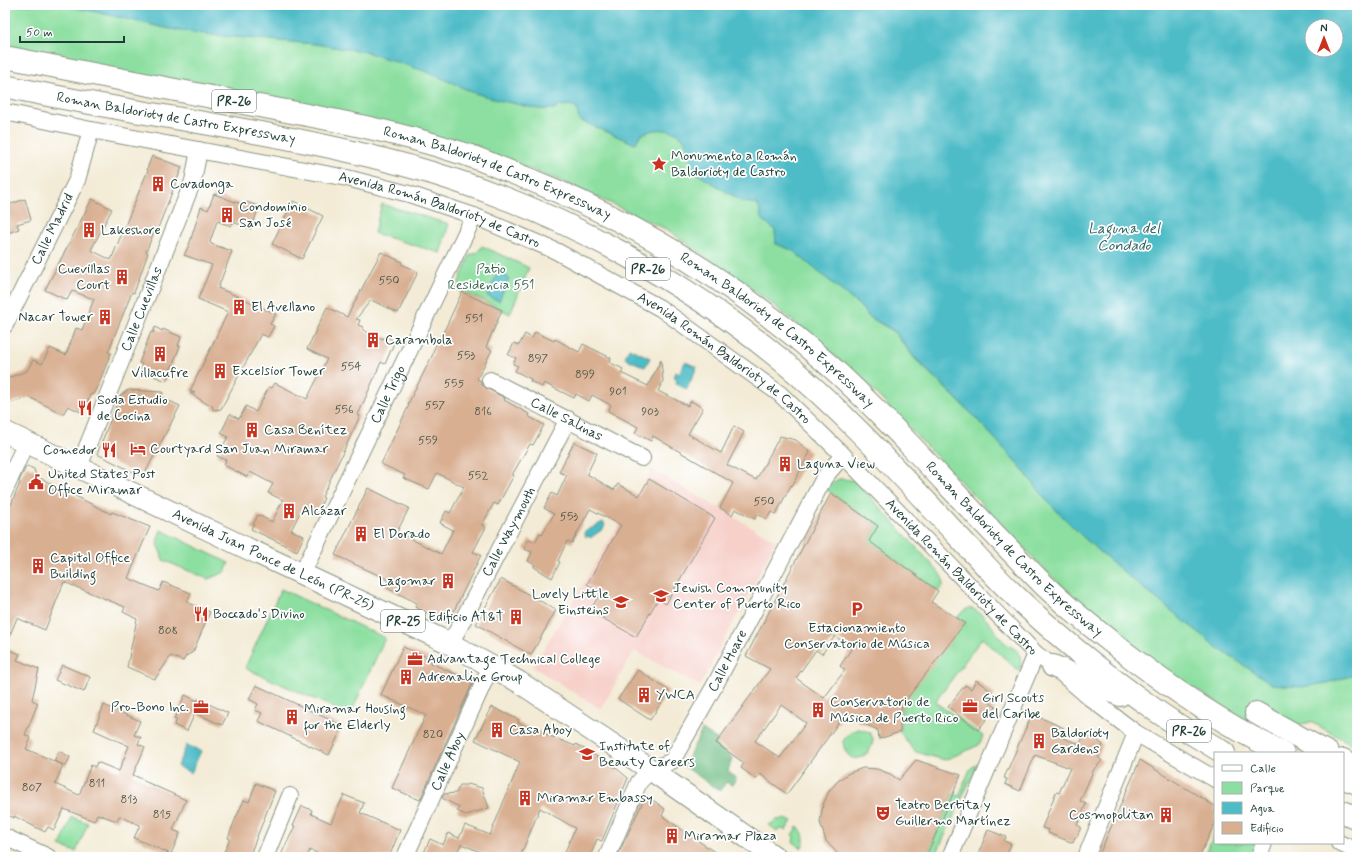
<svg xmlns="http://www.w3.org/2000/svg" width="1362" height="862" font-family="Mynerve,sans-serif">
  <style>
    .built { fill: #f7d0ca }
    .green { fill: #8cdfa0; stroke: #568e6a }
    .forest { fill: #71be86; stroke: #487e5d }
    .water { fill: #4ebcc7; stroke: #367c7e; fill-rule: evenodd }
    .building { fill: #d9af91; fill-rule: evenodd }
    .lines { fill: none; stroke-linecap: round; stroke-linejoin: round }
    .minor-casing { stroke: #899484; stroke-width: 18 }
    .major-casing { stroke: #899484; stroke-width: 23 }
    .highway-casing { stroke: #899484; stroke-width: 24 }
    .minor { stroke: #fff; stroke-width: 16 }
    .major { stroke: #fff; stroke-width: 21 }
    .highway { stroke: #fff; stroke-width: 22 }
    .labels { text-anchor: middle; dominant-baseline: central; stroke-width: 3.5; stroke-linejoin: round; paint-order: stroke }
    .number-label { font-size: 12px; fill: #4e5a4b }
    .shield { fill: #fff; stroke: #627771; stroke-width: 1 }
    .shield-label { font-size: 13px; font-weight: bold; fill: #1f3d34 }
    .street-label { font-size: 14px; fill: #1f3d34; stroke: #fff }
    .poi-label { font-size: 14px; fill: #1f3d34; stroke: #fff; text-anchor: start }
    .park-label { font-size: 14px; fill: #3a664f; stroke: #fff }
    .water-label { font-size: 15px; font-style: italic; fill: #2d6360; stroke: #fff }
  </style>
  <rect width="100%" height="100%" fill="#fff"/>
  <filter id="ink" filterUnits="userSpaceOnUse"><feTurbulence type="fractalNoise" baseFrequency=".025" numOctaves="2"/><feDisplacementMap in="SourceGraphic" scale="8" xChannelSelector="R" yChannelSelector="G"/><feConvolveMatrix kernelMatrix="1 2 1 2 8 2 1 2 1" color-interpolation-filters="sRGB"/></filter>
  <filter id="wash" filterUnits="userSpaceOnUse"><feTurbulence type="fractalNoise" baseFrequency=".012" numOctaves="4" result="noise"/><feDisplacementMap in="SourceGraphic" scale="16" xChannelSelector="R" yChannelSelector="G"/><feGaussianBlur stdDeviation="0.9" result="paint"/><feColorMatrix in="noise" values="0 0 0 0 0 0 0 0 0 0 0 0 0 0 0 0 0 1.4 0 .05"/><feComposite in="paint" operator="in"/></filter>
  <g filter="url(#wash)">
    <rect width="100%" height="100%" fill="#f3ebd5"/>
    <path class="built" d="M652,470l124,71 -76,145 -66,-35 -33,58 -68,-42z"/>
    <g class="green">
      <path d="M5,5h61l104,24 43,6 102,9 51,8 65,21 41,19 26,8 41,9h15l4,-3 13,-1 6,4 2,6 56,29c2,-3 3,-6 5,-8 10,-9 33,-9 42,1 7,7 9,23 10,33l51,32 14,2 3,6 1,8 14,12 1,14 16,6 68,56 8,10 25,15 22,28 61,59 43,47 30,38 33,33 51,44 194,103 30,-9v73l-46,-25 -42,9 -12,-4 -95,-58 -43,-33 -69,-61 -186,-194 -94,-79 -102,-72 -97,-45 -93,-36 -473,-102z"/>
      <path d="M382,204l67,20 -9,29 -66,-20z"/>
      <path d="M482,246l47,22 -19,46 -27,-14 -27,-11 14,-34 8,-3z"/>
      <path d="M839,479h5l12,2 80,88c6,7 12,15 2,22l-69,-50 9,-15 -51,-36 5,-7z"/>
      <path d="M161,530l68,33 -4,9 -17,7 -45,-19 -6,-19z"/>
      <path d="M281,589l104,49 -35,77 -105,-47z"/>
      <path d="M969,608c15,2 26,25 36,35 4,3 10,5 13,9 4,6 3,13 1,19l-37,-33 -47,64 48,34 -4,9 -34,15 -29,-8 -9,-10 -7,-10v-15l9,-33 56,-61 -8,-5 6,-7z"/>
      <path d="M859,729l10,3 4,6c-1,23 -28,30 -30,3l8,-9z"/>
      <path d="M978,763l-43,94h-7l-1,-2 26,-61 6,2 11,-27z"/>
      <path d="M72,817l16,6 -12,29 -16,-6z"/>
      <path d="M783,819l9,2 -6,9 -5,-1 -4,2 -8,-6 8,-5z"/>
      <path d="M798,826c6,7 8,14 4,22l-9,-6 1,-5 -2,-2z"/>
      <path d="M1215,832v11h43l-5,14h-49z"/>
    </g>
    <path class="forest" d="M702,730l16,10 -3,5 17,13 -4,13 8,7 -4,7 -6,-3 -6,9 -36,-25z"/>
    <g class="water">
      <path d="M66,5h1291v669l-30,9 -25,4 -30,-3 -53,-35 -86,-69 -51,-44 -33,-33 -30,-38 -43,-47 -61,-60 -21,-27 -26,-15 -8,-10 -68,-56 -16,-6 -1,-14 -14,-12 -1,-8 -3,-6 -14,-2 -52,-32c0,-10 -2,-26 -9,-33 -9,-9 -32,-10 -42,-1 -2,2 -3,5 -5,8l-56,-24 -2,-11 -6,-4 -13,1 -4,3h-15l-41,-9 -26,-8 -41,-19 -65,-21 -51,-8 -102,-9 -43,-6zM1312,26h24v24h-24z"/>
      <path d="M498,272l11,6 -10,23 -12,-5z"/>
      <path d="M629,348l21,10 -5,9 -20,-9z"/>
      <path d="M685,362l12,5 -10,22 -11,-5 1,-4 -3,-2 2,-6 4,2z"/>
      <path d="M603,522l2,3 -2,4 -13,9 -2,-2 -2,1 -2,-5z"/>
      <path d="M187,745l14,6 -10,22 -14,-7z"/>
    </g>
    <g id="blocks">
      <g class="building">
        <path d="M152,156l30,11 -26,66 -2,-1 -8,20 2,1 -14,40 -2,-1 -24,60 3,1 -13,32 -5,9 -3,1 -7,18 -15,-7 -5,8 -34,-17 -24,8v-16l3,-1 -3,-9 22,-8 6,-11 9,4 8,-16 16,7 10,-27 6,2 12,-31 -22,-8 -5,9 -22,-10 47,-91 20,10 -21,41 20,10 37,-90 -1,-1z"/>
        <path d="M214,194l32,12 1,-4 12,5 -8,22 -18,-7 -2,4 -14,-5 -7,21 1,1v1l21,7 -14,37 26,11 32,15 -6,10 4,2 -6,11 -7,-3 -40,75 -8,1 -1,-5 -5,-1 -17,-11h5l-5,-2 38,-79 -30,-13 14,-34 -28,-10 5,-10 12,-38 7,3z"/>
        <path d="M5,199l3,6 17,-6 6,21 -14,4 2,5 -14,5z"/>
        <path d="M293,201l30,15 -21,43 -30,-15z"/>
        <path d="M381,252l21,10 -1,2 17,8 -20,41 -27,-13 -15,19 4,1 -2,5 5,2v3l20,9 2,-3 10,5 -10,23 -4,-2 -9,21 -14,32 2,1 -38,81 2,1 -8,17 -14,-6 -11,21 13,6 -7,15 -46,-22 7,-14 14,7 11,-22 -15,-7 5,-9 -23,-12 -3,5 -23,-12 2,-5 -9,-4 11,-19 -7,-4 9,-19 9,5 7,-13 10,6 13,-25 3,1 3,-5 32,16 20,-40 -20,-10 20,-42 20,10z"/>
        <path d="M462,292l40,18 -16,37 6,3 -15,29 4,2 1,4 4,3 19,10 -1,2 25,14 -1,2 16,9 -11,20 -3,-1 -18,31h2l-16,30 -4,-2 -12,22 4,2 -13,25 8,3 -33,68 -33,-16 2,-4 -32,-16 4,-7 -54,-25 33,-67 41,20 -12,24 44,22 12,-24 -13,-7 6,-12 4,2 14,-26 -27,-14 -8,16 -26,-11 2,-3 -24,-11 28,-59 -1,-1 26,-52 -1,-1 10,-20h1z"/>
        <path d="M155,327l7,4 1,-2 18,8 -3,9h2l-14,35 -20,-8 1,-1 -7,-3 2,-5 -3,-1 12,-31 2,1z"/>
        <path d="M535,332l19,9 1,-2 24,13 4,-8 28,14 -2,4 14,7 -2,4 27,13 13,-26 2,21 -5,10 30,15 3,-5 12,7 -15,26 33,19 13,-27 10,6 -17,33 29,15 24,-44 16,4 14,12 -18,34 -1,-1 -15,29 -5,-2 -4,7 -10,-5 -2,5 -20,-10 -3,6 -12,-7 13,-25 -80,-47 -2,5 -16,-8 3,-6 -30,-16 3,-6 -19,-10 -3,6 -13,-7 -2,4 -30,-15 -2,4 -12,-6 1,-2 -16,-8 3,-5 -5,-2 3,-6 -8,-3 6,-12 5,2 6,-11 7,4z"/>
        <path d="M128,390l35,2 -2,5 19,9 -37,71 -46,-23 23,-58z"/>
        <path d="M574,442l23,11 -10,21 27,16 4,-6 21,12 10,-17 66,39 -49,86 -8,-5 -22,38 -46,-26 11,-19 -14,-8 34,-59 -31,-16 -18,34 -5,-2 -9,20 2,1 -8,16 -18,-11 1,-2 -7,-4 4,-9 -8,-3 5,-10 6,3 5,-9 2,2 12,-21 -10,-6 8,-15 5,3 10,-21 -8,-3z"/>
        <path d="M27,466l7,3 2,7 75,38 1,-2 38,15 -22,51 31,13 4,-9 28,11 -4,9 23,10 -17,40 -7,4 -3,5 -12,-5 -16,23 -28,-12 10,-48 -14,-7 2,-5 -61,-25 -19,48 -28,-12 -12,29v-128l15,-36 -1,-2 7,-14z"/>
        <path d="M831,493l47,33 -9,15 69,50 -7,11 34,21 -63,82 -2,12v15l-21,7 -1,-9 -34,-15 -57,79 -27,-20 -4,5 -15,-11 3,-5 -28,-20 54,-74 -24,-13zM835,636l17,12 -12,18 5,4 -21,28 -28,-20 20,-28 6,4zM781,705l25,18 -26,35 -25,-17z"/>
        <path d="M501,579l55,31 -25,45 -55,-31z"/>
        <path d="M403,647l29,12 -1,4 42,19 -53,118 -28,-12 34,-73 -45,-20z"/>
        <path d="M5,648l15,6 -3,6 22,9 -7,31 6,3 -13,32 6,3 -5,11 37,16 -8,19 24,11 12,-30 4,2 2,-5 22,9 10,-25 -35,-16 10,-25 36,16 -6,14 7,2 -3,7 7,3 -12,28 11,5v1l42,19 -13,30 7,3 -9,21 -37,-16 6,-13 -21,-9 -2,5 -20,-7 -3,7 -30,-12 -10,21 -6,-3 -3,5 -31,-16v2l-9,-4z"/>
        <path d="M62,665l28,12 -6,15 -29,-12z"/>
        <path d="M638,670l31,21 -19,29 -32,-21z"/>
        <path d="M976,680l19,14 -6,8 7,5 -18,23 -30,-23 17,-22 6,4z"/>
        <path d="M256,685l87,41 -14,29 -71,-34 4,-8 -7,-3 3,-6 -9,-5z"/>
        <path d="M185,695l12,6 1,-2 30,14 -6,12 -27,-12 -8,18 -13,-6 3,-5 -3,-1z"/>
        <path d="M492,707l27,13 -1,3 57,23 1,-2 40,24 12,10 -26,63 -5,-2 -7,18h-27l12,-29 -35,-20 -20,49h-27l-32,-13 -6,13h-33l8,-18 13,6 5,-12 11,5 6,-13 25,10 30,-73 -45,-22z"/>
        <path d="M1032,714l32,14 -4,9 20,7 3,-7h8l6,3 6,5 -5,12 4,4 -8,8 -14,32 6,3 -9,21 4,2 -4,10h-2l-2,6 -25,-10 1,-3 -7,-2 14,-36 3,1 11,-25 -35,-13 -15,36 -15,-7 2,-5 -3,-1z"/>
        <path d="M59,751l11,6 -4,9 -12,-5z"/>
        <path d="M916,760l45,15 -35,82h-81l-6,-2 -13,-14 -6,-19 3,-17 6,-14 10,-11 10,-7 14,-5 14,1 13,5 9,6z"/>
        <path d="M1140,760l75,46v17l-16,34h-101z"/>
        <path d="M256,783l19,8 -26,66h-27l8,-18 -2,-1 7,-18 9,-20 5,2z"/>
        <path d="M468,784l14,4 7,20 -23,7 -9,-4 2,-4 -17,-9 2,-4 12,-1 4,-8h6z"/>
        <path d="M344,795l20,8 -4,10 40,17 -11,27h-62l-17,-7 -3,7h-27l15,-31h-2l9,-20 10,4 -1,4 20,9z"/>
        <path d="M646,795l19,14 -3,7 60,41h-105z"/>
        <path d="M988,830l18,7 -2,4 7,3 -5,13h-29z"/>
      </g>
    </g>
  </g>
  <g filter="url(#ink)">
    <use href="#blocks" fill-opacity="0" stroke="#899484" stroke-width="1"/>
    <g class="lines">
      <g class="minor-casing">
        <g id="minor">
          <path id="s1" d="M5,112l86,18 256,48 62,16 65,22 82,35 104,57 120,86 63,61 193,199 17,12 37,32 46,35 79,46"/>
          <path id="s2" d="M5,325l72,-145 14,-50"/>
          <path id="s3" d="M490,380l152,78"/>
          <path id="s4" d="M79,467l114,-286 6,-31"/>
          <path d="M5,490l21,-48"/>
          <path id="s5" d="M302,574l172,-358"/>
          <path id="s6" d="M447,642l9,-9 112,-214"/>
          <path d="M5,837l43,20"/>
          <path d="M1339,843l18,8"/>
          <path d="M265,857l25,-61"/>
          <path id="s7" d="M405,857l86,-191"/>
          <path id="s8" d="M607,857l32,-75 12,-12 21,-9 43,-76 109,-207 19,-23"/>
          <path d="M950,857l86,-203"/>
          <path d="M1086,857l50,-124"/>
          <path d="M1259,857l5,-14"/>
        </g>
      </g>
      <g class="major-casing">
        <g id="major">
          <path id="s9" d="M5,432l237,114 205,96 44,24 28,16 132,88 124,87"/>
        </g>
      </g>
      <g class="highway-casing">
        <g id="highway">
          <path id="s10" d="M5,57c81,15 162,31 243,47 71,13 144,26 213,49 14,4 28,10 42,16 117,44 226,109 320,191 31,26 58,55 86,84 45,47 89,95 135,141 24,23 49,43 75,63 51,40 105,77 164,105"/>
          <path id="s11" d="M5,86c147,33 299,46 443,92 117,37 237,103 332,181 65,53 121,116 178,177 16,17 32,35 49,52 45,44 93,83 144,119 23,17 49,31 73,46"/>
          <path d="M1053,666l67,29"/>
          <path d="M1256,713l72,40"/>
          <path d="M1343,760l14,7"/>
          <path d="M1343,778l14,5"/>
          <path d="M1343,812l14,6"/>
        </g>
      </g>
      <use href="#minor" class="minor"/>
      <use href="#major" class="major"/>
      <use href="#highway" class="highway"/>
    </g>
  </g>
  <defs>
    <g id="sight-bare" transform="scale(1.2)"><path d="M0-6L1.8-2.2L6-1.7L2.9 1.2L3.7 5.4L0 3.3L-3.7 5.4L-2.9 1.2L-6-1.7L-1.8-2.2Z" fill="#c8321e" stroke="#fff" stroke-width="2.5" paint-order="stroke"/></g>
    <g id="building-bare" transform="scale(1.2)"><path d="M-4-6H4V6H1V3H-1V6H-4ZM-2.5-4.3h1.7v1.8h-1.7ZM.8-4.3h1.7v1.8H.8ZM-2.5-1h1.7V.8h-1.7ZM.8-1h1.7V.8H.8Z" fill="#c8321e" stroke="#fff" stroke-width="2.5" paint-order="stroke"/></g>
    <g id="restaurant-bare" transform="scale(1.2)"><path d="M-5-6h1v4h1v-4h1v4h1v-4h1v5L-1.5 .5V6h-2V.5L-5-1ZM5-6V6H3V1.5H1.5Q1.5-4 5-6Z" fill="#c8321e" stroke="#fff" stroke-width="2.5" paint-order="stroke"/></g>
    <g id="hotel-bare" transform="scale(1.2)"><path d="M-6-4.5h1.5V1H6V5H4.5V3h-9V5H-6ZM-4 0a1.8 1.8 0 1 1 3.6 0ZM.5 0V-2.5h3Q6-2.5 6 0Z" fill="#c8321e" stroke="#fff" stroke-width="2.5" paint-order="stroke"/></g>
    <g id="civic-bare" transform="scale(1.2)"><path d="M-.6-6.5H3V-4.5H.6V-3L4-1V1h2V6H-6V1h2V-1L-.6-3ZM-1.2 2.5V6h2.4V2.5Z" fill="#c8321e" stroke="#fff" stroke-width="2.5" paint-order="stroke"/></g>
    <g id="school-bare" transform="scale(1.2)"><path d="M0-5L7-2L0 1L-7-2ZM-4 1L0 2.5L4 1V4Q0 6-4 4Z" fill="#c8321e" stroke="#fff" stroke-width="2.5" paint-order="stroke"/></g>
    <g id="parking-bare" transform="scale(1.2)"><path d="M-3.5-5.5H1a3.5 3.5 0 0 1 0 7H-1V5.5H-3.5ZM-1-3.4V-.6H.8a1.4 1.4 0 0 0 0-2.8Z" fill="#c8321e" stroke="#fff" stroke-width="2.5" paint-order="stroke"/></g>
    <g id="office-bare" transform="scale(1.2)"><path d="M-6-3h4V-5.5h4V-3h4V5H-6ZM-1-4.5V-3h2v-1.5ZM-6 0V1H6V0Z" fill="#c8321e" stroke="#fff" stroke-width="2.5" paint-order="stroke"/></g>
    <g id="theatre-bare" transform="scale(1.2)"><path d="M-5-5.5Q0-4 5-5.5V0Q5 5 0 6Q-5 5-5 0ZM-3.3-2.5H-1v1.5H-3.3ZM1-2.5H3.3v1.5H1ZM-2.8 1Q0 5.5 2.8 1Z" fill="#c8321e" stroke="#fff" stroke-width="2.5" paint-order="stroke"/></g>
  </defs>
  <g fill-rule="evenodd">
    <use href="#sight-bare" x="659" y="164"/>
    <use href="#building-bare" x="158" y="184"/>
    <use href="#building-bare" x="227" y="215"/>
    <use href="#building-bare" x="89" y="230"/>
    <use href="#building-bare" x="122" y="277"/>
    <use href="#building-bare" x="239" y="307"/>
    <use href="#building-bare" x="105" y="317"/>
    <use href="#building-bare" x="373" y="340"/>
    <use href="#building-bare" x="160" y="354"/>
    <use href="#building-bare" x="220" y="371"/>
    <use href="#restaurant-bare" x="85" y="408"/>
    <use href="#building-bare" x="252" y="430"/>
    <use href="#hotel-bare" x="138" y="449"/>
    <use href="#restaurant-bare" x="109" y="450"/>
    <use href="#building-bare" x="785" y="464"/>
    <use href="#civic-bare" x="36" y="482"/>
    <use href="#building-bare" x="289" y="511"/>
    <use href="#building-bare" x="361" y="534"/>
    <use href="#building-bare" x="38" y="566"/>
    <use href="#building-bare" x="448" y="581"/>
    <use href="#school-bare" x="661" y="596"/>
    <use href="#school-bare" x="621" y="602"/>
    <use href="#parking-bare" x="857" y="609"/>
    <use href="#restaurant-bare" x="201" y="614"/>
    <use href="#building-bare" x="516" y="617"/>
    <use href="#office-bare" x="415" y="659"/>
    <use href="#building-bare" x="406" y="677"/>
    <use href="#building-bare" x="644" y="695"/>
    <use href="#office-bare" x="970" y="706"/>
    <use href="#office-bare" x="201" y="707"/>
    <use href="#building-bare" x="818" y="710"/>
    <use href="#building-bare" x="292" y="717"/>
    <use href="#building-bare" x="497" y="730"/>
    <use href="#building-bare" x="1039" y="741"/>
    <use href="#school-bare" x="587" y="754"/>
    <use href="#building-bare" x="525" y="798"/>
    <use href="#theatre-bare" x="883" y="813"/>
    <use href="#building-bare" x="1166" y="815"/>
    <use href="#building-bare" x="672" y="836"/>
  </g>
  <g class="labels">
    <g class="number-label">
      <text x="389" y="281">550</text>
      <text x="474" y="319">551</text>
      <text x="466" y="356">553</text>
      <text x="538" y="359">897</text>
      <text x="351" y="367">554</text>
      <text x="585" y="375">899</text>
      <text x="454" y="384">555</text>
      <text x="618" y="392">901</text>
      <text x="435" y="406">557</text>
      <text x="344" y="410">556</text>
      <text x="483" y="412">816</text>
      <text x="650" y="412">903</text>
      <text x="428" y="441">559</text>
      <text x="478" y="476">552</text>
      <text x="764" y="502">550</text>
      <text x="569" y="517">553</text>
      <text x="168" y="631">808</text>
      <text x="433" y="735">820</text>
      <text x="97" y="784">811</text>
      <text x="32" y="788">807</text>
      <text x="129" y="800">813</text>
      <text x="162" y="815">815</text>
    </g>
    <g class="shield">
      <rect x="212" y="90" width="44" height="22" rx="3"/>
      <rect x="626" y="258" width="44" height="22" rx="3"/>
      <rect x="381" y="610" width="44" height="22" rx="3"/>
      <rect x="1167" y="720" width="44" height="22" rx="3"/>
    </g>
    <g class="shield-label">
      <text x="234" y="101">PR-26</text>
      <text x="648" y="269">PR-26</text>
      <text x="403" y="621">PR-25</text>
      <text x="1189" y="731">PR-26</text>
    </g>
    <g class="street-label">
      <text stroke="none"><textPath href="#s11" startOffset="174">Roman Baldorioty de Castro Expressway</textPath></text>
      <text stroke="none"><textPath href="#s10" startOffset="507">Roman Baldorioty de Castro Expressway</textPath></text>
      <text stroke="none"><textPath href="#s1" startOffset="446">Avenida Román Baldorioty de Castro</textPath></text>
      <text stroke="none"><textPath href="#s2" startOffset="107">Calle Madrid</textPath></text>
      <text stroke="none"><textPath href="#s4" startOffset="170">Calle Cuevillas</textPath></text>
      <text stroke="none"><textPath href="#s10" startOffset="831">Roman Baldorioty de Castro Expressway</textPath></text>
      <text stroke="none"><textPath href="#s1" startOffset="770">Avenida Román Baldorioty de Castro</textPath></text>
      <text stroke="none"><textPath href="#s5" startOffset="199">Calle Trigo</textPath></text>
      <text stroke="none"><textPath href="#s3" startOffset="86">Calle Salinas</textPath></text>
      <text stroke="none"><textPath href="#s6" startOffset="127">Calle Waymouth</textPath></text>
      <text stroke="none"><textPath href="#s10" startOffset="1155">Roman Baldorioty de Castro Expressway</textPath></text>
      <text stroke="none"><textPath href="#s9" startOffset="297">Avenida Juan Ponce de León (PR-25)</textPath></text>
      <text stroke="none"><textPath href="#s1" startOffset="1094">Avenida Román Baldorioty de Castro</textPath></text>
      <text stroke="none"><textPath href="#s8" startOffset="236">Calle Hoare</textPath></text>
      <text stroke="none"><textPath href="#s7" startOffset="105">Calle Aboy</textPath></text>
    </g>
    <g class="poi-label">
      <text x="671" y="156">Monumento a Román<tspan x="671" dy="16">Baldorioty de Castro</tspan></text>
      <text x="170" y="184">Covadonga</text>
      <text x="239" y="207">Condominio<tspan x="239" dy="16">San José</tspan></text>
      <text x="101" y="230">Lakeshore</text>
      <text x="110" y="269" text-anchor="end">Cuevillas<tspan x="110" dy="16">Court</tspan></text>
      <text x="251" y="307">El Avellano</text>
      <text x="93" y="317" text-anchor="end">Nacar Tower</text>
      <text x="385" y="340">Carambola</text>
      <text x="232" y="371">Excelsior Tower</text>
      <text x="160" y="373" text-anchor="middle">Villacufre</text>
      <text x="97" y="400">Soda Estudio<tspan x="97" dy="16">de Cocina</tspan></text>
      <text x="264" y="430">Casa Benítez</text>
      <text x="150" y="449">Courtyard San Juan Miramar</text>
      <text x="97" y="450" text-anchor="end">Comedor</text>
      <text x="797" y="464">Laguna View</text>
      <text x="48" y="474">United States Post<tspan x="48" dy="16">Office Miramar</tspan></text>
      <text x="301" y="511">Alcázar</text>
      <text x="373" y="534">El Dorado</text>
      <text x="50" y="558">Capitol Office<tspan x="50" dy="16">Building</tspan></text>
      <text x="436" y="581" text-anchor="end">Lagomar</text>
      <text x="673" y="588">Jewish Community<tspan x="673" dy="16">Center of Puerto Rico</tspan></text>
      <text x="609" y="594" text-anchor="end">Lovely Little<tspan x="609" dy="16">Einsteins</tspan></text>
      <text x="213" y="614">Boccado's Divino</text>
      <text x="504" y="617" text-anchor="end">Edificio AT&amp;T</text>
      <text x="857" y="628" text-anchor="middle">Estacionamiento<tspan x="857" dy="16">Conservatorio de Música</tspan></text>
      <text x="427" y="659">Advantage Technical College</text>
      <text x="418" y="677">Adrenaline Group</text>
      <text x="656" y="695">YWCA</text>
      <text x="982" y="698">Girl Scouts<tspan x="982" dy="16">del Caribe</tspan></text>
      <text x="830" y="702">Conservatorio de<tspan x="830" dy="16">Música de Puerto Rico</tspan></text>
      <text x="189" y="707" text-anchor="end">Pro-Bono Inc.</text>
      <text x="304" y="709">Miramar Housing<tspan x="304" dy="16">for the Elderly</tspan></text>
      <text x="509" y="730">Casa Aboy</text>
      <text x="1051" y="733">Baldorioty<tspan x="1051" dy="16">Gardens</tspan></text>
      <text x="599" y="746">Institute of<tspan x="599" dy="16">Beauty Careers</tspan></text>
      <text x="537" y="798">Miramar Embassy</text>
      <text x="895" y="805">Teatro Bertita y<tspan x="895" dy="16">Guillermo Martínez</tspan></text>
      <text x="1154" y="815" text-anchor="end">Cosmopolitan</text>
      <text x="684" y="836">Miramar Plaza</text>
    </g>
    <g class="park-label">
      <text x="491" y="269">Patio<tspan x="491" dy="16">Residencia 551</tspan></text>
    </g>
    <g class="water-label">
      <text x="1124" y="229">Laguna del<tspan x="1124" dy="17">Condado</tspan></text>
    </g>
  </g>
  <rect width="1362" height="862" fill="none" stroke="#fff" stroke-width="20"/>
  <rect x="1214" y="752" width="130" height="92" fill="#ffffff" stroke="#a5b1ae"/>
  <rect x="1222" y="765" width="20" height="6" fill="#ffffff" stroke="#a5b1ae"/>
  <text x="1250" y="772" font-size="12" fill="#1f3d34">Calle</text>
  <rect x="1222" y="782" width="20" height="12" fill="#8cdfa0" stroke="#a5b1ae"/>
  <text x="1250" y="792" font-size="12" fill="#1f3d34">Parque</text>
  <rect x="1222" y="802" width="20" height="12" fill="#4ebcc7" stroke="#a5b1ae"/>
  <text x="1250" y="812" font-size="12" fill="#1f3d34">Agua</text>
  <rect x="1222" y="822" width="20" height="12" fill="#d9af91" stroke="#a5b1ae"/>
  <text x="1250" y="832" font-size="12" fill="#1f3d34">Edificio</text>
  <g transform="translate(1324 38)"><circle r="19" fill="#ffffff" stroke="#a5b1ae"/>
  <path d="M0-3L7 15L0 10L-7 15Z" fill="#c8321e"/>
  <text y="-6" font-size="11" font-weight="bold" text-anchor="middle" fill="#1f3d34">N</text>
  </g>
  <path d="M20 36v6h104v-6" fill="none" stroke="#1f3d34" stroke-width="2"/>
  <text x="26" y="36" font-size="12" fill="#1f3d34" stroke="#ffffff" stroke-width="3" paint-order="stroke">50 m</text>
</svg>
